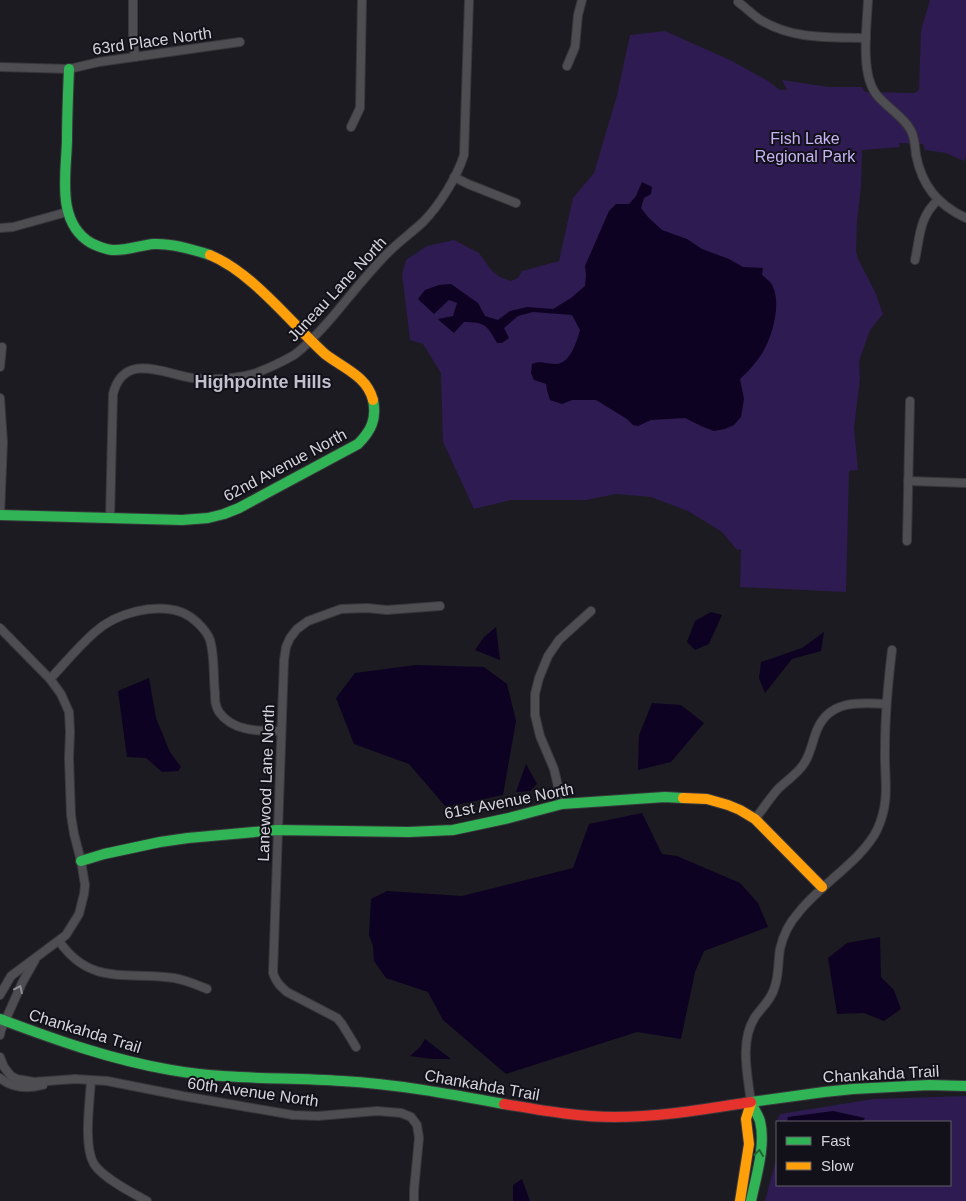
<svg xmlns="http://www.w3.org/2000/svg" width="966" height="1201" font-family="Helvetica,sans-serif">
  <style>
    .green { fill: #2e1b51; fill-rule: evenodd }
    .water { fill: #0e0222 }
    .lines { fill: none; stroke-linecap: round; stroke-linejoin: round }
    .street-casing { stroke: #38373c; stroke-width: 10 }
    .fast-casing { stroke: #38373c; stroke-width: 12 }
    .slow-casing { stroke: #38373c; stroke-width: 12 }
    .jam-casing { stroke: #38373c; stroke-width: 12 }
    .street { stroke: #4e4d52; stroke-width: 8 }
    .fast { stroke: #30b455; stroke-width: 10 }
    .slow { stroke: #ff9f0a; stroke-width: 10 }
    .jam { stroke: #e5322d; stroke-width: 10 }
    .oneway { stroke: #929197 }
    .oneway2 { stroke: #216237 }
    .labels { text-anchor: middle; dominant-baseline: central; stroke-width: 4; stroke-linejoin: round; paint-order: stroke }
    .street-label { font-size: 16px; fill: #d6d5dc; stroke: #121019 }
    .park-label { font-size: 16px; fill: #c6b5f5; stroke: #121019 }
    .neighbourhood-label { font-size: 18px; font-weight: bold; fill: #c3c0ce; stroke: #121019 }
  </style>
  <rect width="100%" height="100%" fill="#1c1b21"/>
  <g class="green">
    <path d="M930,0h36v156l-2,5 -18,-8 -21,-3 -2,-6 -24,-1 1,4 -38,3 -1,37 -4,35 -1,29 2,8 17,33 8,22 -13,16 -11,31 1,18 -6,49 4,42 -9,1 -3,121 -106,-5 1,-38 -4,1 -15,-18 -21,-13 -13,-8 -37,-14 -35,-3 -30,6h-75l-37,9 -31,-67 -2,-69 -18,-29 -13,-4 -8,-66 4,-14 21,-14 27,-6 25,13 13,18 8,6 11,4 7,-3 4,-7 37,-10 14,-63 21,-25 23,-78 13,-60 35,-4 67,30 36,20 12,9h7l-5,-10 47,7h33l3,5 50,1 4,-3 2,-60z"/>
    <path d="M966,1096v105h-201l12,-45 -1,-34 4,-8 93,-15zM777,1122h173v63h-173z"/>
  </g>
  <g class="water">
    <path d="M642,182l10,5 -1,7 -7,4 -3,10 7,9 14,13 25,9 15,10 27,10 14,8 20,1 -1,7c3,2 6,5 9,8 12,19 1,55 -10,72 -6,9 -13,17 -21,24l4,20 -3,18 -7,8 -9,4 -11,2 -13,-5 -16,-8 -34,2 -13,6 -5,-1 -6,-6 -31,-19h-24l-10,4 -12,-4 -3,-10 -1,-6 -12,-4 -3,-7 1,-9c8,-4 15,0 24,0 14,0 21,-23 24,-34l-8,-15 -39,-3 -15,4 -14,12 5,10 -7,5h-5c-10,-18 -12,-21 -33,-21l-10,11 -13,-11 -3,-3 15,-3 4,-13 -8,-3 -15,14 -16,-15 7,-9 14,-5 12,-1 27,19 7,13 13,4 12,-9 17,-4 26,2 18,-11 14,-12 1,-11 -1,-9 24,-55 7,-7h13l7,-8z"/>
    <path d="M711,612l11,3 -13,29 -14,6 -8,-8 8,-21z"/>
    <path d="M496,627l4,33 -25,-10 9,-13z"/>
    <path d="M824,632l-3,19 -29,8 -27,34 -6,-15 2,-16 41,-14z"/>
    <path d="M416,665l68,2 23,17 9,37 -13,74 -57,12 -37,-43 -55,-20 -18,-46 19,-25z"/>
    <path d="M149,678l7,40 14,34 11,15 -3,4 -16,1 -16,-14 -19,-1 -9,-66z"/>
    <path d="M652,703l29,2 23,18 -33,39 -33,8 1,-35z"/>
    <path d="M526,764l11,20 -7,7 -14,1z"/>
    <path d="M642,813l20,41 15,2 63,27 18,20 10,24 -64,24 -9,21 -14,67 -44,-7 -131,42 -63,-54 -15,-28 -42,-14 -12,-17 -1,-15 -4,-11 2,-36 16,-8 75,5 111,-28 16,-44z"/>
    <path d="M880,937l1,40 13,13 7,19 -17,12 -20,-8 -27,1 -9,-56 19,-15z"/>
    <path d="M425,1039l26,20h-19l-22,-3 10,-9z"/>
    <path d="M833,1111l32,7 -3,4h-75l1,-5z"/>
    <path d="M522,1179l8,22h-17v-16z"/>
  </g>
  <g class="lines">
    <g class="street-casing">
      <g id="street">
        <path d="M133,0v36l2,21"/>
        <path d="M868,0c-1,25 -8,73 8,94 10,13 30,24 36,39 3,7 3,15 4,22 6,31 22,50 50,63"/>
        <path d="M738,2c7,5 14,12 21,17 33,21 71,18 107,19"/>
        <path d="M567,66l8,-19 3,-32 4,-15"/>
        <path d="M0,67l69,2 30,-7 141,-20"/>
        <path d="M351,127l9,-19 2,-108"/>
        <path d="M454,177l14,7 48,19"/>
        <path d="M0,228l13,-1 54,-15"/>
        <path d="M915,260c5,-23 4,-43 23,-60"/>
        <path d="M0,367l2,-20"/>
        <path d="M0,398l3,44 -3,73"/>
        <path d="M908,481l58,2"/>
        <path d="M110,518l3,-124c11,-43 51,-20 80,-16 21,2 43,1 63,-5 13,-5 26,-11 38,-18 15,-11 28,-26 40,-40 15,-18 30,-37 47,-55 12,-14 28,-25 42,-38 16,-16 34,-45 41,-67l5,-155"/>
        <path d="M907,541l3,-140"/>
        <path d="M0,628l50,51 11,15 8,18 1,20 -1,26 2,57 3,19 7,27 4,24 -1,9 -5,20 -13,21 -55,41 -11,19"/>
        <path d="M50,679c15,-16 29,-33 45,-47 21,-19 59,-29 86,-20 11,4 25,17 29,28 5,17 3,36 5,53 0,8 0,12 4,19 14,20 41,19 62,19"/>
        <path d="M562,804l-8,-35 -14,-33 -5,-21v-21l4,-16 9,-22 11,-16 32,-29"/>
        <path d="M755,819c8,-10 15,-21 23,-30 8,-8 19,-15 25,-24 8,-10 9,-24 14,-35 12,-30 43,-28 69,-26"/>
        <path d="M59,941c32,46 69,30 115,37 12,2 23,7 33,11"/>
        <path d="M0,1035l1,-5 21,-47 13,-23"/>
        <path d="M356,1047l-14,-23 -5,-6 -50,-26c-7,-6 -11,-10 -14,-19l11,-313 2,-13 4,-9 7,-9 11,-8 33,-12 26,-1 20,2 53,-4"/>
        <path d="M0,1057l4,10 7,9 6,3 17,3 41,-3 32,2 76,15 110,19 25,1 59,-5 24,2 10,4 6,8 2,13 -5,52v11"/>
        <path d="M0,1078c12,10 28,11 43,7"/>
        <path d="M91,1080c-1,21 -8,66 3,84 9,14 38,29 53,37"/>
        <path d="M751,1103c-3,-27 -12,-61 4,-86 7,-10 17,-18 20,-31 4,-12 3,-25 5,-37 3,-14 10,-27 19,-37 22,-28 63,-52 78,-82 14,-30 7,-51 8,-82 0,-33 3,-65 7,-98"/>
      </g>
    </g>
    <g class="fast-casing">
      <g id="fast">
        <path d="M69,69c-1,24 -2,48 -2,72 -1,34 -11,81 24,102 6,3 14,6 21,7 15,1 28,-5 42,-6 18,-1 38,5 56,11"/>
        <path d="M0,515l182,5 26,-2 16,-4 15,-6 119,-64c13,-13 19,-25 15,-44"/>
        <path d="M81,861l23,-7 56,-12 28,-4 89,-8 132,2 44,-2 56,-12 53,-14 103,-7 18,1"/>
        <path d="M0,1019c56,21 112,41 171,51 56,10 114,7 171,11 54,3 108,13 162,23"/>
        <path d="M751,1102l73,-10 29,-3 76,-4 37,1"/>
        <path d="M751,1103c3,6 7,12 9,18 6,24 -4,56 -9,80"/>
      </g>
    </g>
    <g class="slow-casing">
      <g id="slow">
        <path d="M210,255c43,18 80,67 115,99 18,14 42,22 48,46"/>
        <path d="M683,798l24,1 21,6 12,5 15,9 67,68"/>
        <path d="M740,1201l9,-57 -3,-25 5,-16"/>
      </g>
    </g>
    <g class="jam-casing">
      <path id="jam" d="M504,1104c36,6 73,13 110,13 46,0 92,-8 137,-15"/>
    </g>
    <use href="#street" class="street"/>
    <use href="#fast" class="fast"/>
    <use href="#slow" class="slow"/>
    <use href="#jam" class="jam"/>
  </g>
  <defs><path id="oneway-chevron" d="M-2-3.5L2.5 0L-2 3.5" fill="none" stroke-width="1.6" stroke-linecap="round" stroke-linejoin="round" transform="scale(1.25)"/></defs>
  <use class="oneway" href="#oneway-chevron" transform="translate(19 989) rotate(-65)"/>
  <use class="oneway2" href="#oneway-chevron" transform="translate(759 1153) rotate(-83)"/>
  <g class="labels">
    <g class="street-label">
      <text transform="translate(152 41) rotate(-8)">63rd Place North</text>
      <text transform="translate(337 289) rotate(-47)">Juneau Lane North</text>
      <text transform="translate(285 465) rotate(-28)">62nd Avenue North</text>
      <text transform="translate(266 783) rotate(-88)">Lanewood Lane North</text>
      <text transform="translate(509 801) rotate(-11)">61st Avenue North</text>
      <text transform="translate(85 1031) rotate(17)">Chankahda Trail</text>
      <text transform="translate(881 1074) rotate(-3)">Chankahda Trail</text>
      <text transform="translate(482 1085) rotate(10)">Chankahda Trail</text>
      <text transform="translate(253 1092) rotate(8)">60th Avenue North</text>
    </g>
    <g class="park-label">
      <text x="805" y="138">Fish Lake<tspan x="805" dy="18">Regional Park</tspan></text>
    </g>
    <g class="neighbourhood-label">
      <text x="263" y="382">Highpointe Hills</text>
    </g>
  </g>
  <rect x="776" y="1121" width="175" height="65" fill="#121019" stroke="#605f67"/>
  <rect x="786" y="1137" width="25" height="8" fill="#30b455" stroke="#605f67"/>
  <text x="821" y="1146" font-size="15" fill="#d6d5dc">Fast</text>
  <rect x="786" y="1162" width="25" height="8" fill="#ff9f0a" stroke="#605f67"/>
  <text x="821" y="1171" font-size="15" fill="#d6d5dc">Slow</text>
</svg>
